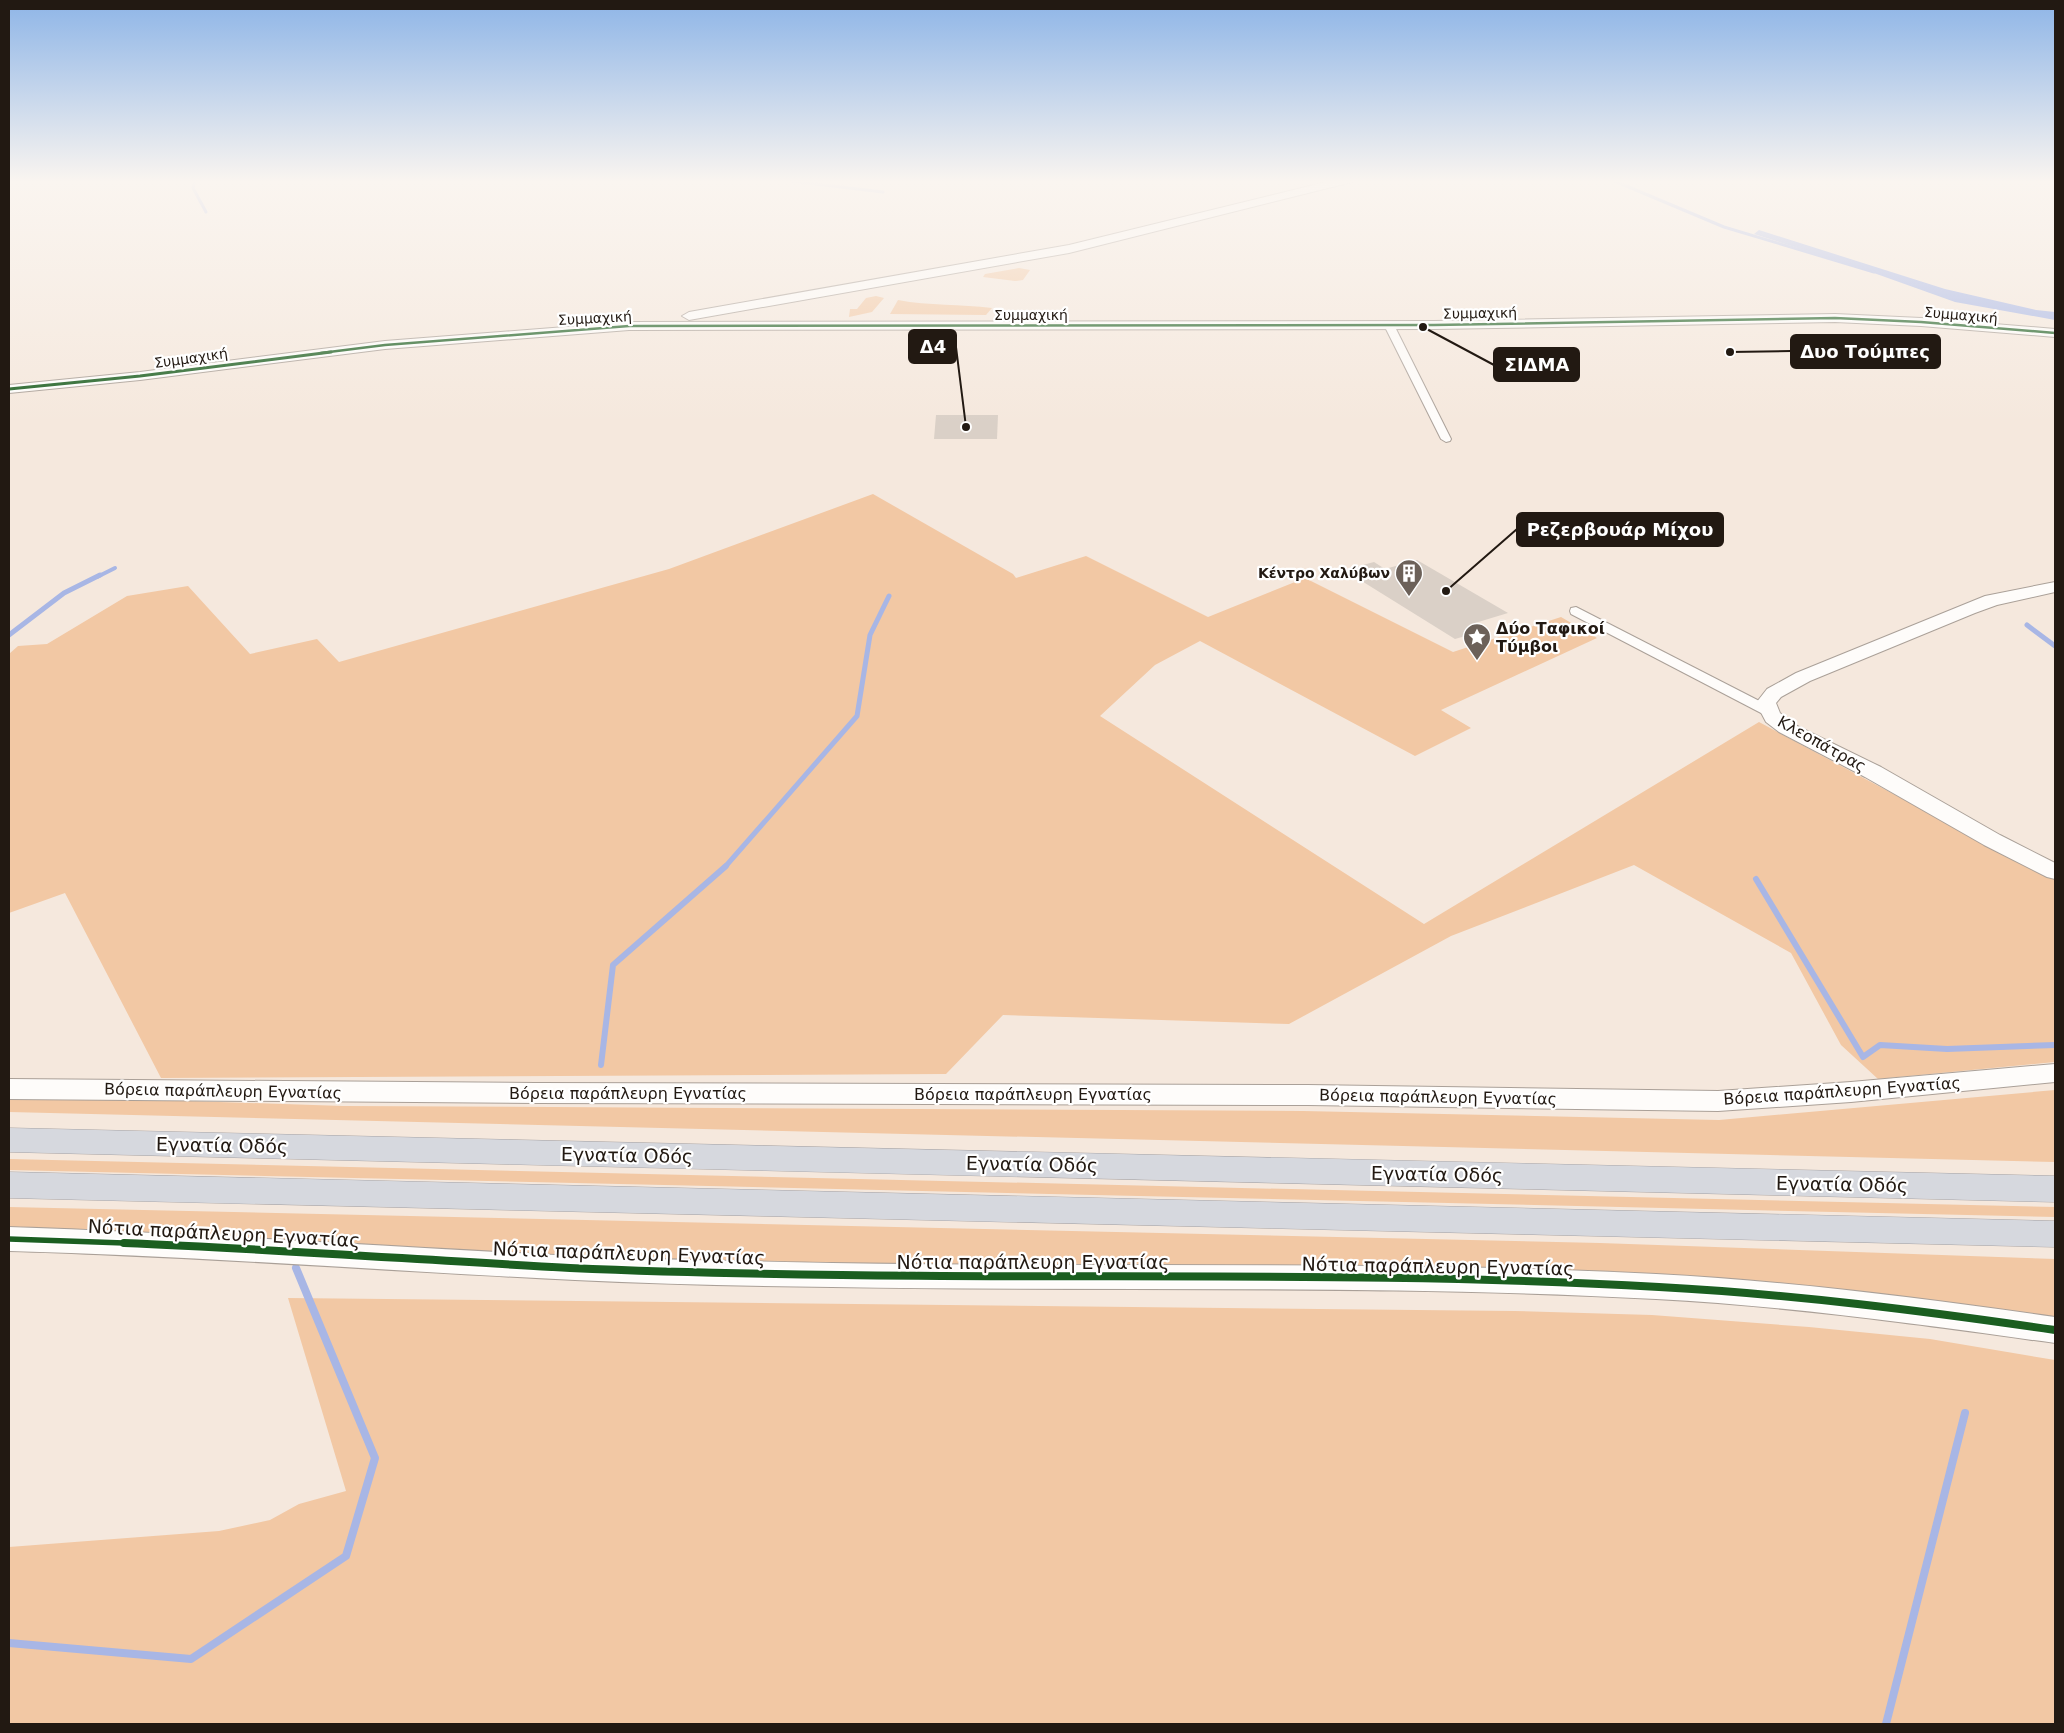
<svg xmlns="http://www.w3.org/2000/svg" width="2064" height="1733" font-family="'DejaVu Sans',sans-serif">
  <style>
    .green { fill: #f2c8a4 }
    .water { fill: #a8b6e5 }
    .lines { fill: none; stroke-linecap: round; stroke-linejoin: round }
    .stream-far4 { stroke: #a8b6e5; stroke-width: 3 }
    .stream-far3 { stroke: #a8b6e5; stroke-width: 4 }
    .stream-far2 { stroke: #a8b6e5; stroke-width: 5 }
    .stream-far1 { stroke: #a8b6e5; stroke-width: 6 }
    .stream { stroke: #a8b6e5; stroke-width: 8 }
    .building { fill: #dad0c7 }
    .street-casing { stroke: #aaa098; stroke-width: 2 }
    .secondary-casing { stroke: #aaa098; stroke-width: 2 }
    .highway-casing { stroke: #a6a3a5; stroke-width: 1 }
    .street { fill: #fefcfa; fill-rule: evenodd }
    .secondary { fill: #fefcfa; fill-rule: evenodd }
    .highway { fill: #d6d8de; fill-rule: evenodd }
    .cycleway-far3-casing { stroke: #fff; stroke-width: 4.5 }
    .cycleway-far2-casing { stroke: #fff; stroke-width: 5 }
    .cycleway-far1-casing { stroke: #fff; stroke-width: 9 }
    .cycleway-casing { stroke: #fff; stroke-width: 11 }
    .cycleway-far3 { stroke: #1b5e20; stroke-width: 2.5 }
    .cycleway-far2 { stroke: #1b5e20; stroke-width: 3 }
    .cycleway-far1 { stroke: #1b5e20; stroke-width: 5.5 }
    .cycleway { stroke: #1b5e20; stroke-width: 8 }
    .labels { text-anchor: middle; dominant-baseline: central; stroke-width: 4.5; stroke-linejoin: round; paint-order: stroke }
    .far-street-label { font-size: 14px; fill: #221912; stroke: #fff }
    .far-poi-label { font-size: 14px; font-weight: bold; fill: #221912; stroke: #fff; text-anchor: end }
    .poi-label { font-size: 16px; font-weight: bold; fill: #221912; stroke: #fff; text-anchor: start }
    .street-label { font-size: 16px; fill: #221912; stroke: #fff }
    .near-street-label { font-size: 19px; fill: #221912; stroke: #fff }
    .leader { fill: none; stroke: #221912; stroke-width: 2 }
    .callout-dot { fill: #221912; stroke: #fff; stroke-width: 2 }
    .callout { fill: #221912; stroke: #221912; stroke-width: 2 }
    .callout-label { font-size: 18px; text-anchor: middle; font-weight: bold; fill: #fff }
  </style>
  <rect width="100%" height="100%" fill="#f5e8dd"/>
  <g class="green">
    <path d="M1019,268l11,2 -7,10 -8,1 -32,-4 2,-3z"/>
    <path d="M876,296l8,2 -12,14 -23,5 1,-8h7l9,-11z"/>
    <path d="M898,300c31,6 63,4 94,8l-6,7 -96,-1z"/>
    <path d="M873,494l140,80 3,4 70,-22 122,61 97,-39 148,74 108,-35 36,21 -156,72 30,18 -56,28 -215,-115 -45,24 -55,51 324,208 335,-202 280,150 16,-2v192l-177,17 -37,-34 -50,-92 -157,-88 -183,71 -162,88 -286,-9 -57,59 -785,4 -96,-185 -56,20v-259l9,-8 29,-2 80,-48 61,-10 62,68 67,-15 22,23 330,-93z"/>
    <path d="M2055,1090v72l-2046,-50v-17l334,11 960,5 416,9z"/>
    <path d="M9,1159l2046,48v10l-2046,-47z"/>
    <path d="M9,1207l1591,36 455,16v65l-58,-10 -466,-39 -985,-17 -485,-29h-52z"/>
    <path d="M288,1298l1226,13 138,4 157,12 121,12 125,21v364h-2046v-177l210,-16 51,-11 29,-16 47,-13z"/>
  </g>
  <path class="water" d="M1759,230l186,59 91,21 19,2v8l-100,-18 -98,-35 -103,-33z"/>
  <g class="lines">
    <g class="stream-far4">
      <path d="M195,180l-2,8 13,24"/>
      <path d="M782,180l101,12"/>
      <path d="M1612,180l112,47 150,45"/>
    </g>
    <path class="stream-far3" d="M97,577l18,-9"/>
    <g class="stream-far2">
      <path d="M2027,625l28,21"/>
      <path d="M9,635l55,-42 36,-18"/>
      <path d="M725,867l132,-151 13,-81 19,-39"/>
    </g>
    <g class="stream-far1">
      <path d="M1756,879l107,178 17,-12 67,4 108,-4"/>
      <path d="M601,1065l12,-100 113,-99"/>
    </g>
    <g class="stream">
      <path d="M9,1643l182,16 155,-103 29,-98 -79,-190"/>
      <path d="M1886,1724l79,-311"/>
    </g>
  </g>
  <g class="building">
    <path d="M936,415h62l-1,24h-63z"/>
    <path d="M1417,560l91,53 -33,10 11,7 -31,9 -111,-69 30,-8 11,7z"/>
  </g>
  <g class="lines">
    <g class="street-casing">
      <g id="street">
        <path d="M1389,322l5,3 57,114 -1,2 -4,1 -5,-3 -57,-114z"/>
        <path d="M1576,607l197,101 2,3 -2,3h-10l-192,-100 -1,-3 1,-3z"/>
      </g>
    </g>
    <g class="secondary-casing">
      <g id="secondary">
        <path d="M1334,180h19l-1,2 -283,71 -380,67 -7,-4 7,-4 380,-67z"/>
        <path d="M1835,314l86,4 134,11v8l-134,-11 -86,-4 -401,7 -805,1 -244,19 -245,31 -131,13v-8l131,-13 245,-31 244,-19 805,-1z"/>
        <path d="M2055,582v10l-58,13 -22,8 -165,68 -29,16 -5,6 4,10 13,11 88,43 119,68 55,28v16l-8,-2 -63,-32 -119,-68 -86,-45 -13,-10 -10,-19 11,-14 29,-16 189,-77z"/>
        <path d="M2055,1064v18l-204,20 -133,9 -410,-6 -773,-2 -526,-4v-20l526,4 773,2 410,6 133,-9z"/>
        <path d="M9,1227c189,6 377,20 566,29 85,4 171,5 257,7 275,5 550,-3 824,11 134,7 266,24 399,43v26c-132,-18 -265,-37 -399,-44 -274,-15 -549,-7 -824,-12 -86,-1 -172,-3 -257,-7 -189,-9 -377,-24 -566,-29z"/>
      </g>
    </g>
    <g class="highway-casing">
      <g id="highway">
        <path d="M9,1128l2046,48v26l-2046,-50z"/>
        <path d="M9,1172l2046,49v26l-2046,-49z"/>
      </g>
    </g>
    <use href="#street" class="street"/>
    <use href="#secondary" class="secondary"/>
    <use href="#highway" class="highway"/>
    <g class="cycleway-far3-casing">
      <path id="cycleway-far3" d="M321,353l64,-8 244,-19 805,-1 401,-7 86,4 134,11"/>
    </g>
    <g class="cycleway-far2-casing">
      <path id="cycleway-far2" d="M9,389l131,-13 191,-24"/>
    </g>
    <g class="cycleway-far1-casing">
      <path id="cycleway-far1" d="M9,1239l144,5"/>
    </g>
    <g class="cycleway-casing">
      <path id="cycleway" d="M124,1243c149,6 297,17 446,25 91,4 182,6 272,7 272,4 545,-4 817,12 133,7 265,24 396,43"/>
    </g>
    <use href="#cycleway-far3" class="cycleway-far3"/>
    <use href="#cycleway-far2" class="cycleway-far2"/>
    <use href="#cycleway-far1" class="cycleway-far1"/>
    <use href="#cycleway" class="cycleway"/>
  </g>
  <linearGradient id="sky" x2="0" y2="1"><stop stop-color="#8eb5e7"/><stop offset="0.43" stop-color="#faf5f0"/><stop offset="1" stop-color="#faf5f0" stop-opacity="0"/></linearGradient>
  <rect width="2064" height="423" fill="url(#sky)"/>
  <defs>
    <g id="building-pin" transform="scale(1.4375)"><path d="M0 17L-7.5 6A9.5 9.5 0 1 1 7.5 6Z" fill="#6c6159" stroke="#fff"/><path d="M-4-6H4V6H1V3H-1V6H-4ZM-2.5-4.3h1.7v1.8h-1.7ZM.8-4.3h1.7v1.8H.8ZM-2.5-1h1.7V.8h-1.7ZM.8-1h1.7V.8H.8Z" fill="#fff"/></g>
    <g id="sight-pin" transform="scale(1.4375)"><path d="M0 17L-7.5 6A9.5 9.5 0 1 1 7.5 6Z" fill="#6c6159" stroke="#fff"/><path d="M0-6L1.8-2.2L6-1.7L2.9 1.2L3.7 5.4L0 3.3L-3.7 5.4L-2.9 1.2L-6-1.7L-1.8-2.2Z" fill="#fff"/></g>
  </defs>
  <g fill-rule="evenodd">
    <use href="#building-pin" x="1409" y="573"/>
    <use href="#sight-pin" x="1477" y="637"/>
  </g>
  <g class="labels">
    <g class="far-street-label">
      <text transform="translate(1480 313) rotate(-1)">Συμμαχική</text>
      <text x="1031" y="315">Συμμαχική</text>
      <text transform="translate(1961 315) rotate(5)">Συμμαχική</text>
      <text transform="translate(595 318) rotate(-3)">Συμμαχική</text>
      <text transform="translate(191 358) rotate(-8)">Συμμαχική</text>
    </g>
    <g class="far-poi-label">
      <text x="1390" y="573">Κέντρο Χαλύβων</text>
    </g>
    <g class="poi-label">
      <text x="1496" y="628">Δύο Ταφικοί<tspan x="1496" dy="18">Τύμβοι</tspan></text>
    </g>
    <g class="street-label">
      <text transform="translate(1822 744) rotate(29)">Κλεοπάτρας</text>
      <text transform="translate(223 1091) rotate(1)">Βόρεια παράπλευρη Εγνατίας</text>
      <text transform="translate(1842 1091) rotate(-4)">Βόρεια παράπλευρη Εγνατίας</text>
      <text x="628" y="1093">Βόρεια παράπλευρη Εγνατίας</text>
      <text x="1033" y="1094">Βόρεια παράπλευρη Εγνατίας</text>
      <text transform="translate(1438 1097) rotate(1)">Βόρεια παράπλευρη Εγνατίας</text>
    </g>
    <g class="near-street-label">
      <text transform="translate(222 1145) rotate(1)">Εγνατία Οδός</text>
      <text transform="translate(627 1155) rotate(1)">Εγνατία Οδός</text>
      <text transform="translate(1032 1164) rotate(1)">Εγνατία Οδός</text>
      <text transform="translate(1437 1174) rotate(1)">Εγνατία Οδός</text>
      <text transform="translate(1842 1184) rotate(1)">Εγνατία Οδός</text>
      <text transform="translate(224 1233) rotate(3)">Νότια παράπλευρη Εγνατίας</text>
      <text transform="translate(629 1253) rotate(2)">Νότια παράπλευρη Εγνατίας</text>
      <text x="1033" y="1262">Νότια παράπλευρη Εγνατίας</text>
      <text transform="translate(1438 1266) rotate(1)">Νότια παράπλευρη Εγνατίας</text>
    </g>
  </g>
  <path class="leader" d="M966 427L956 347M1730 352L1791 351M1423 327L1494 365M1446 591L1517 529"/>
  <g class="callout-dot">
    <circle cx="966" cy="427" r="5"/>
    <circle cx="1730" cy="352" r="5"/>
    <circle cx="1423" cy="327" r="5"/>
    <circle cx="1446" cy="591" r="5"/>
  </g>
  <g class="callout">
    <rect x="909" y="330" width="47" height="33" rx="5"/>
    <rect x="1791" y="335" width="149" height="33" rx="5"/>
    <rect x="1494" y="348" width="85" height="33" rx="5"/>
    <rect x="1517" y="513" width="206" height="33" rx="5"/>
  </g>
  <g class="callout-label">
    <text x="933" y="353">Δ4</text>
    <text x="1865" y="358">Δυο Τούμπες</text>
    <text x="1537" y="371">ΣΙΔΜΑ</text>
    <text x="1620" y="536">Ρεζερβουάρ Μίχου</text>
  </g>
  <rect width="2064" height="1733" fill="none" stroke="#221912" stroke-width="20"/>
</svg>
